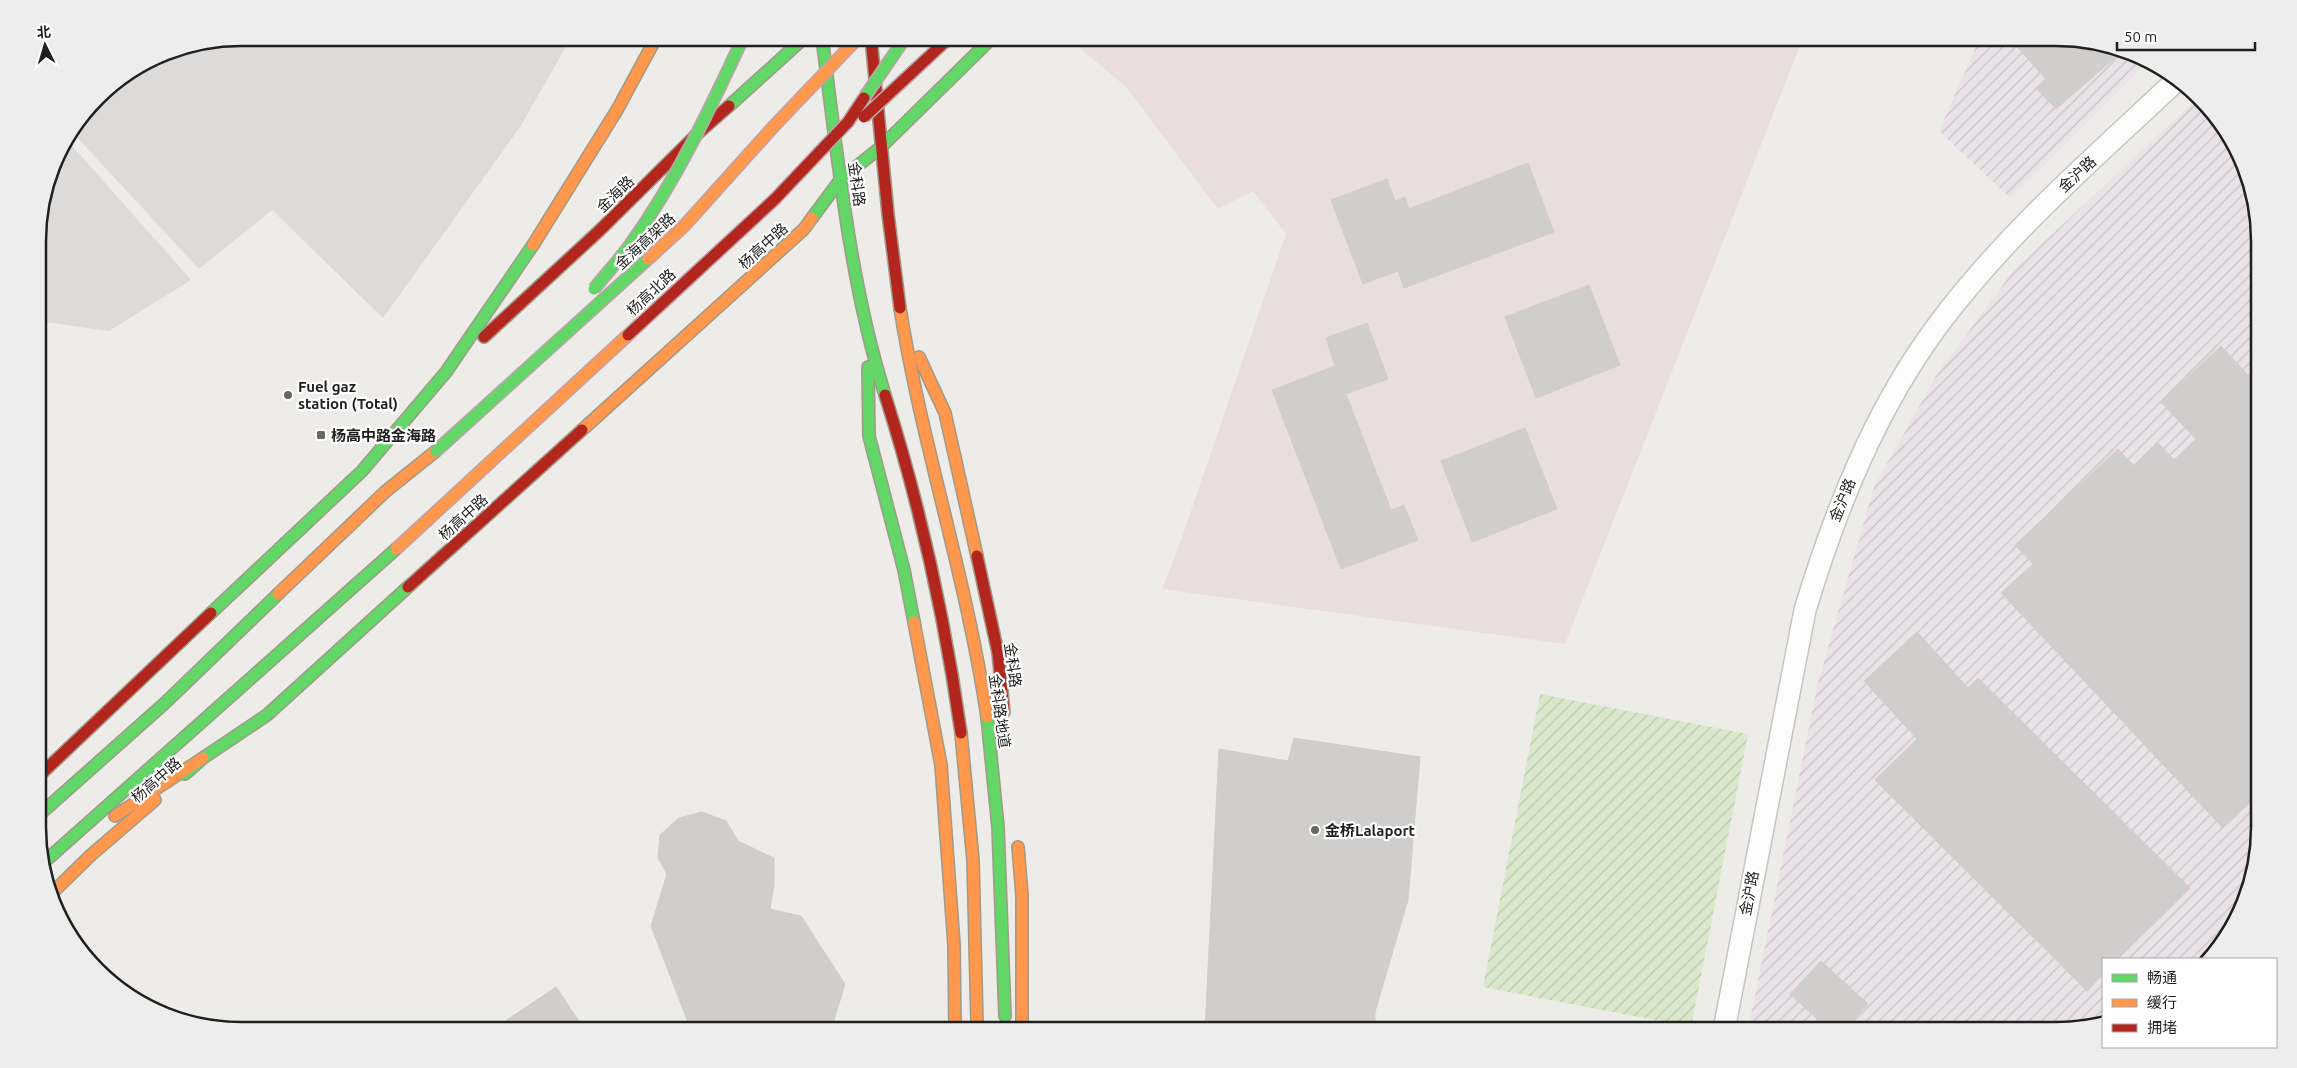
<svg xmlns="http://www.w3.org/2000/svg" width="2297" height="1068" font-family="Ubuntu,'Noto Sans SC',sans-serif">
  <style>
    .residential { fill: #dcdbda }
    .commercial { fill: #eadedc }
    .industrial { fill: url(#industrial-furrows) }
    .garden { fill: url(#garden-furrows) }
    .building { fill: #d0cecc; stroke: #d0ceca }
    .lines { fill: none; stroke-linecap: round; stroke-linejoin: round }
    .street-casing { stroke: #c4c4c2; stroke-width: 24 }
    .fast-casing { stroke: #a19a88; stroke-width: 14 }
    .slow-casing { stroke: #a19a88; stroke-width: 14 }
    .jam-casing { stroke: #a19a88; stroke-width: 14 }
    .street { stroke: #fcfcfc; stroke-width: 21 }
    .fast { stroke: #63d668; stroke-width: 11 }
    .slow { stroke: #ff974d; stroke-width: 11 }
    .jam { stroke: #b3261e; stroke-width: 11 }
    .fast-bridge-casing { stroke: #bfa3aa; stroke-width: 14; stroke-linecap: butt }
    .slow-bridge-casing { stroke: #bfa3aa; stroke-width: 14; stroke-linecap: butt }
    .jam-bridge-casing { stroke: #bfa3aa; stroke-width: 14; stroke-linecap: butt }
    .fast-bridge { stroke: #63d668; stroke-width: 11 }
    .slow-bridge { stroke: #ff974d; stroke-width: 11 }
    .jam-bridge { stroke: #b3261e; stroke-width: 11 }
    .poi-dot { fill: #676766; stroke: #fff; stroke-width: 2 }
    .labels { text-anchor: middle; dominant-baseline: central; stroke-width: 4.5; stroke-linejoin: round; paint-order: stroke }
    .street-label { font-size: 15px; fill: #1f1f1f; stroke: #fff }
    .poi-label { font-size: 15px; font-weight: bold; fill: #1f1f1f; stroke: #fff; text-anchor: start }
    .rim { fill: none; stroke: #1f1f1f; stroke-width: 2.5 }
  </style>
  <defs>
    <pattern id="industrial-furrows" width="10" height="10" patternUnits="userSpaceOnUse" patternTransform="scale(1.25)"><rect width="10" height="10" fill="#eae2e6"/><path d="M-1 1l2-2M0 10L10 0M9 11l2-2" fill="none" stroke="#c8c1c5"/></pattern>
    <pattern id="garden-furrows" width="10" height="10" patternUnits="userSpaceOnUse" patternTransform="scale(1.25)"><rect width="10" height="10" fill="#d9e8cb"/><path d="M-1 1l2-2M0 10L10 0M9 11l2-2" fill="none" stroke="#bac7ae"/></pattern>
  </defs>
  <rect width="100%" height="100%" fill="#edece9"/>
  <g class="residential">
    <path d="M241,38h330l-51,89 -137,191 -111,-108 -73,59 -126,-136 34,-45 57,-35z"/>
    <path d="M67,140l124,140 -82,51 -71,-10v-93l21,-77z"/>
  </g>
  <path class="commercial" d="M1071,38h732l-238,606 -403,-55 18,-46 106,-309 -33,-43 -35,18 -92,-122 -57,-48z"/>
  <g class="industrial">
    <path d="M1980,38h76l78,15 14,8 -138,137 -71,-67z"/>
    <path d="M2198,98l20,19 26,47 14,51 1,612 -15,78 -34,54h-107v64l-34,7h-321l70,-347 56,-196 62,-111 78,-106z"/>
  </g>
  <path class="garden" d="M1540,694l208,40 -57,293 -208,-40z"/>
  <g class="building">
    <path d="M2009,38h47l67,13 -67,58 -20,-21 10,-9z"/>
    <path d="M1528,163l26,69 -150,56 -6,-17 -35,13 -32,-84 56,-21 8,22 10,-4 4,12z"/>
    <path d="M1589,285l31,80 -84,33 -31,-81z"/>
    <path d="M1367,323l21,56 -42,15 45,116 13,-5 14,35 -77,29 -69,-179 63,-24 -9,-28z"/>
    <path d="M2221,346l27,29 10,-10 1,429 -36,34 -222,-235 32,-29 -18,-19 103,-96 16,17 24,-23 16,17 22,-21 -35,-37z"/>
    <path d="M1525,428l32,81 -85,33 -31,-81z"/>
    <path d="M1917,632l51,56 10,-10 212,210 -72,71h-15v15l-16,17 -212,-211 42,-41 -53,-58z"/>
    <path d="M1294,738l126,19 -12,143 -33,112v18h-170l14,-281 69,12z"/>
    <path d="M702,812l24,9 12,20 36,17v27l-4,24 31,7 44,68 -14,46h-100l-42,-5 -38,-99 16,-52 -9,-16 2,-23 19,-17z"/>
    <path d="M1821,961l47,43 -24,26h-15l-39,-36z"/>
    <path d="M556,987l29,43h-93z"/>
  </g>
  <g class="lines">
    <g class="street-casing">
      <path id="street" d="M1724,1030l81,-420c31,-102 71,-203 136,-289 68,-90 155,-165 237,-242"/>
    </g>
    <g class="fast-casing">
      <g id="fast">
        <path d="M822,38c16,120 27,242 63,357"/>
        <path d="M729,106l75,-68"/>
        <path d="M812,218l29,-39 40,-32 111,-109"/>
        <path d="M868,367l1,69 35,134 10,52"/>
        <path d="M211,613l151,-142 84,-99 87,-127"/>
        <path d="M987,717l11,110 7,189"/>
        <path d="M185,774l18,-16 64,-43 141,-128"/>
        <path d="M39,815l126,-112 113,-109"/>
        <path d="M42,864l354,-315"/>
      </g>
    </g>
    <g class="slow-casing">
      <g id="slow">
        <path d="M533,245l84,-135 39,-72"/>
        <path d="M900,308c22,138 67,271 87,409"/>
        <path d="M919,357l26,56 32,143"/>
        <path d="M582,430l222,-201 8,-11"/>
        <path d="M278,594l108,-103 50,-40"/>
        <path d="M914,622l27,143 13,180 1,85"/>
        <path d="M961,733l12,127 4,163"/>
        <path d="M115,816l88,-58"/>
        <path d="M1018,847l4,48v135"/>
        <path d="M50,895l41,-40 64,-55"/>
      </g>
    </g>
    <g class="jam-casing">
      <g id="jam">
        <path d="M871,38l17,176 12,94"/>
        <path d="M484,337l115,-106 97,-96 33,-29"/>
        <path d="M885,395c35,110 60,224 76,338"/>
        <path d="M977,556l21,97 6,59"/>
        <path d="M408,587l174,-157"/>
        <path d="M39,776l172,-163"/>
      </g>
    </g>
    <use href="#street" class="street"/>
    <use href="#fast" class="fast"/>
    <use href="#slow" class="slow"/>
    <use href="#jam" class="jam"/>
    <g class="fast-bridge-casing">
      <g id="fast-bridge">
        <path d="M864,98l41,-60"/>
        <path d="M594,289c12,-15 25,-29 36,-44 46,-64 80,-136 113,-207"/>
        <path d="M436,451l212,-192"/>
      </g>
    </g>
    <g class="slow-bridge-casing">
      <g id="slow-bridge">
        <path d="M648,259l37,-34 89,-99 84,-88"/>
        <path d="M396,549l232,-214"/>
      </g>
    </g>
    <g class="jam-bridge-casing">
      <g id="jam-bridge">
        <path d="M864,117l85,-79"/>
        <path d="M628,335l147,-136 73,-77 16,-24"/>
      </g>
    </g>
    <use href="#fast-bridge" class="fast-bridge"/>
    <use href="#slow-bridge" class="slow-bridge"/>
    <use href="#jam-bridge" class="jam-bridge"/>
  </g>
  <g class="poi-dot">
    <circle cx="288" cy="395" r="5"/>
    <rect x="316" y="430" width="10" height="10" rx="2.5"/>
    <circle cx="1315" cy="830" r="5"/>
  </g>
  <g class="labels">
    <g class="street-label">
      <text transform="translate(2077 174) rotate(-43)">金沪路</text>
      <text transform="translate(857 184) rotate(82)">金科路</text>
      <text transform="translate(615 194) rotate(-44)">金海路</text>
      <text transform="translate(645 241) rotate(-43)">金海高架路</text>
      <text transform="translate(763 246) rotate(-42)">杨高中路</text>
      <text transform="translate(651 292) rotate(-43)">杨高北路</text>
      <text transform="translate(1842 500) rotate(-68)">金沪路</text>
      <text transform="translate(463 517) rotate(-42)">杨高中路</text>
      <text transform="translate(1013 665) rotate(82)">金科路</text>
      <text transform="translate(1000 711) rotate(82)">金科路地道</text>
      <text transform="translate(156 780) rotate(-41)">杨高中路</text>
      <text transform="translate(1749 893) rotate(-79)">金沪路</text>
    </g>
    <g class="poi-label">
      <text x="298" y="386">Fuel gaz<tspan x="298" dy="17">station (Total)</tspan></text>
      <text x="331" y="435">杨高中路金海路</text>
      <text x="1325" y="830">金桥Lalaport</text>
    </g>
  </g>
  <path d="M0 0H2297V1068H0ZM241 46H2056A195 195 0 0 1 2251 241V827A195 195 0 0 1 2056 1022H241A195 195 0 0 1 46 827V241A195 195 0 0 1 241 46Z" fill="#ededed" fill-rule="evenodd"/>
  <path class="rim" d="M241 46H2056A195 195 0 0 1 2251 241V827A195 195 0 0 1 2056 1022H241A195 195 0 0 1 46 827V241A195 195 0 0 1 241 46Z"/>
  <rect x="2102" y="958" width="175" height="90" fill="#ffffff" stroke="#a5a5a5"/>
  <rect x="2112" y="974" width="25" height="8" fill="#63d668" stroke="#a5a5a5"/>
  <text x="2147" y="983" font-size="15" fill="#1f1f1f">畅通</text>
  <rect x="2112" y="999" width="25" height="8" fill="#ff974d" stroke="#a5a5a5"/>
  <text x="2147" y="1008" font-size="15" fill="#1f1f1f">缓行</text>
  <rect x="2112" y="1024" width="25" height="8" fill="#b3261e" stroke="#a5a5a5"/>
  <text x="2147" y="1033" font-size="15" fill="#1f1f1f">拥堵</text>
  <g transform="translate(45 45) rotate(355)" stroke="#ffffff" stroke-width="4" paint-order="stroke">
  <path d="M0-4L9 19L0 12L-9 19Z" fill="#1f1f1f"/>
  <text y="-8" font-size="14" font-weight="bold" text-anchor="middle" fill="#1f1f1f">北</text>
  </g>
  <path d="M2117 42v8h138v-8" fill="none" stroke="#1f1f1f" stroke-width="2.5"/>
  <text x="2124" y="42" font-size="15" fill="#1f1f1f" stroke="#ffffff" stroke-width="4" paint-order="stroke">50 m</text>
</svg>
